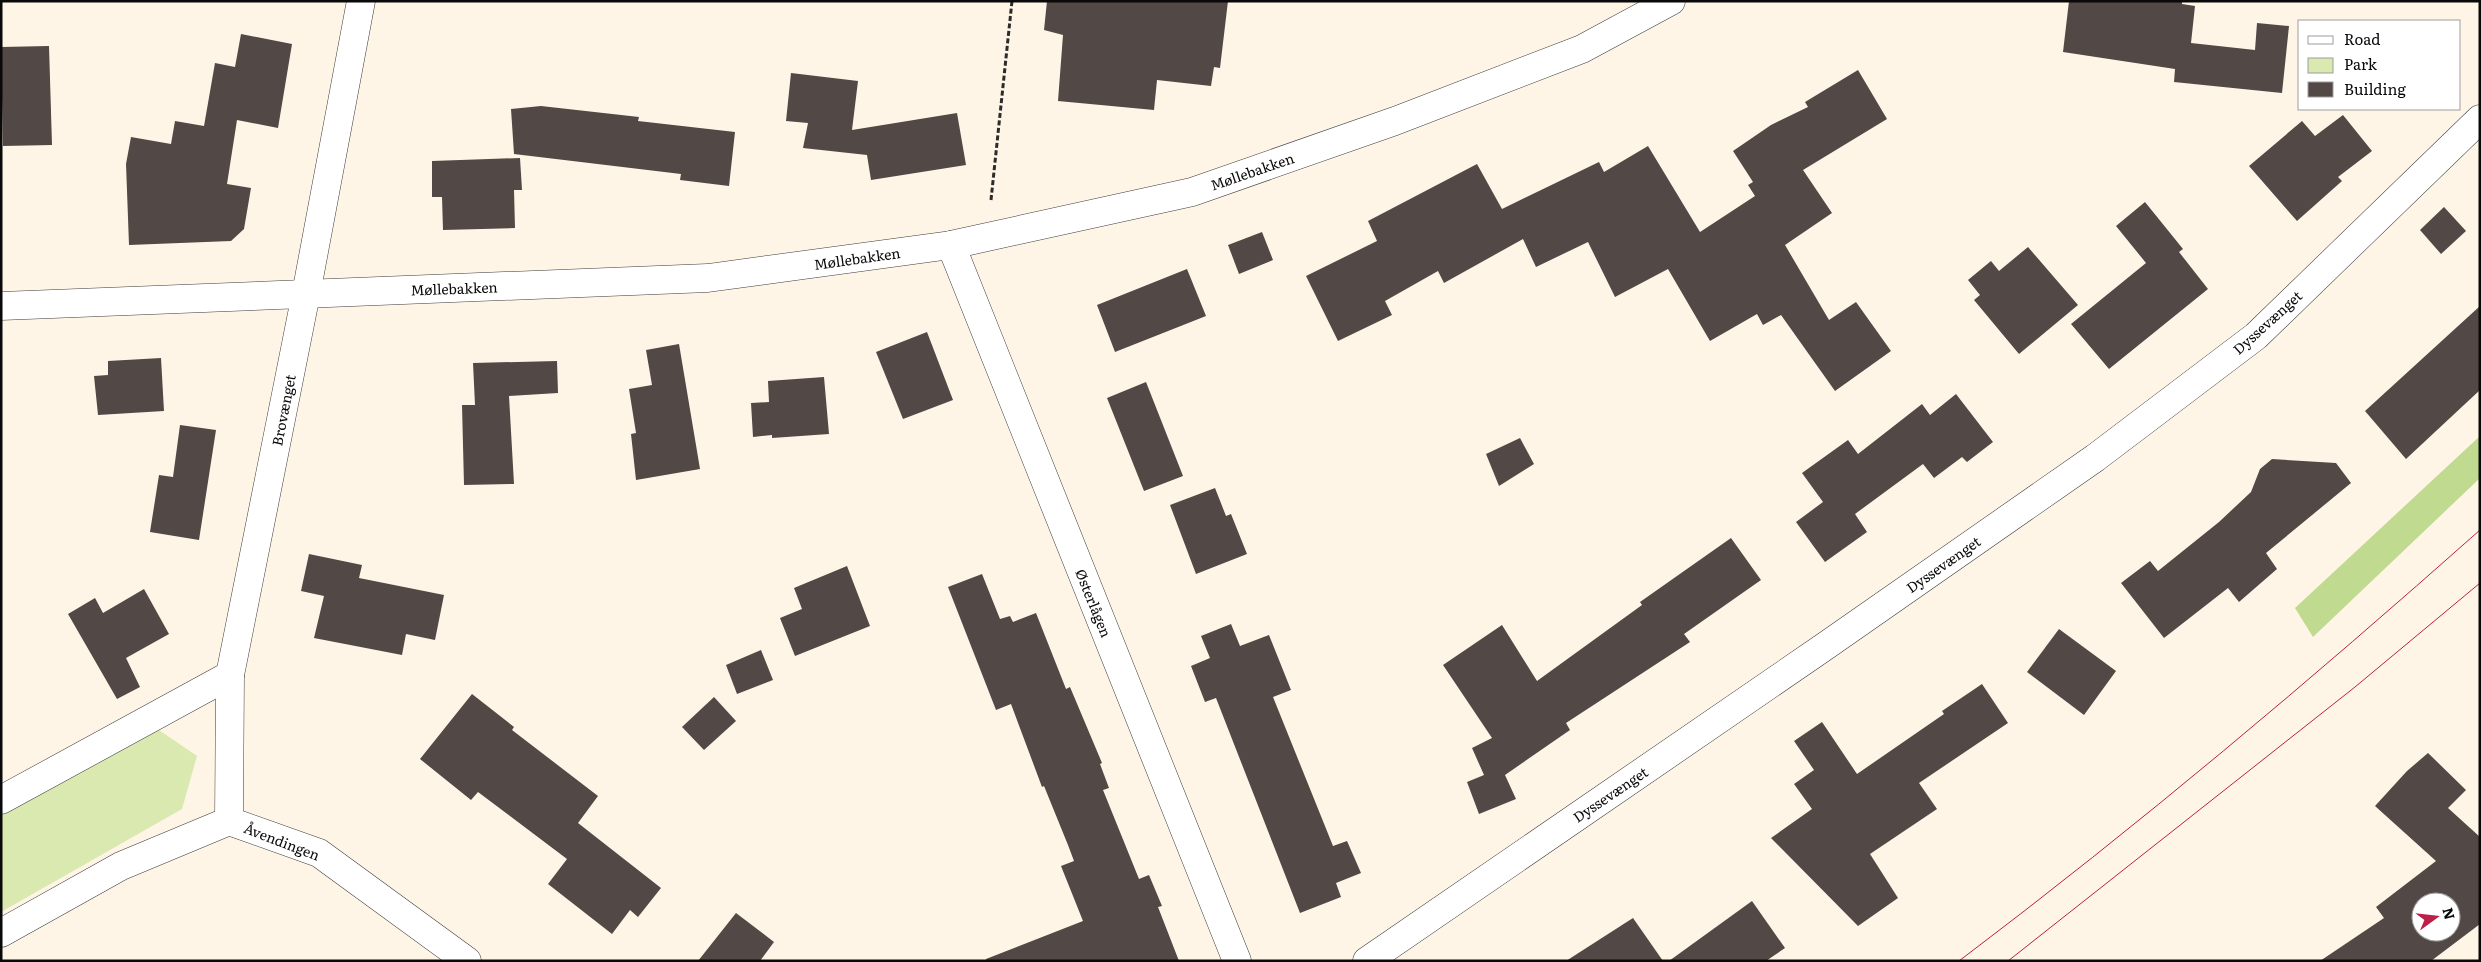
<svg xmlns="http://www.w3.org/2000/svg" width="2481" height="962" font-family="Literata,serif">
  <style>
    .green { fill: #d9e9b0 }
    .forest { fill: #c0da8f }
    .building { fill: #524846; fill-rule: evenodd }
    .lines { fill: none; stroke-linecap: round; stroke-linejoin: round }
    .minor-casing { stroke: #3c3c3c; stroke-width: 29 }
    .path { stroke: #2b2b2b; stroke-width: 3; stroke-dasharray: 5 2.5; stroke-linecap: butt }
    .minor { stroke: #fff; stroke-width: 28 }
    .tram { stroke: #ba2048; stroke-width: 1 }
    .labels { text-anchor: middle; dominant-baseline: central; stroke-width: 5; stroke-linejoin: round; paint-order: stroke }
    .street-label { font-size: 14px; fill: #090909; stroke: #fff }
  </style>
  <rect width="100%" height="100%" fill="#fff5e6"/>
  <path class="green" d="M156,728l41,28 -15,53 -181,103v-98z"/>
  <path class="forest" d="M2480,436v42l-167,159 -18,-29z"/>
  <g class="building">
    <path d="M1047,1h181l-8,67 -6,-1 -3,19 -54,-6 -3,30 -96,-9 5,-66 -19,-5z"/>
    <path d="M2069,1h113v3l13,2 -4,37 64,7 2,-27 32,3 -7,67 -108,-11 1,-13 -112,-17z"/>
    <path d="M241,34l51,10 -14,84 -41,-8 -10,64 24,4 -7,41 -13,12 -102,4 -3,-81 5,-27 40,7 4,-23 29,5 11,-63 20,4z"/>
    <path d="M49,46l3,99 -49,1 -2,-99z"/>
    <path d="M1858,70l29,49 -84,51 29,43 -47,32 44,75 27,-18 35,49 -56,40 -54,-76 -18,10 -6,-11 -47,27 -42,-72 -53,28 -27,-55 -52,25 -13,-28 -79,44 -6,-12 -53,30 7,14 -54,26 -32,-65 71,-35 -9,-20 109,-57 25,45 97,-47 5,10 44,-26 52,86 55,-36 -7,-11 5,-3 -20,-31 38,-26 37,-18 -3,-5z"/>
    <path d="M791,73l67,8 -6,49 105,-17 9,52 -95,15 -4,-25 -64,-7 5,-25 -22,-2z"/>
    <path d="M541,106l98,11 -1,4 97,11 -6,54 -49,-6 1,-6 -167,-20 -3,-45z"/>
    <path d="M2343,115l29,36 -34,26 4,4 -45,40 -48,-55 53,-45 13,15z"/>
    <path d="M520,158l2,32h-8l1,38 -72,2 -1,-33h-10v-36z"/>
    <path d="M2145,202l38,47 -4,3 29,37 -99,80 -38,-45 75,-61 -30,-37z"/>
    <path d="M2444,207l22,24 -25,23 -21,-24z"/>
    <path d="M1262,232l11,28 -34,14 -11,-29z"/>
    <path d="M2028,247l50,58 -59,49 -45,-54 6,-5 -12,-15 23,-19 8,10z"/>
    <path d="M1187,269l19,47 -91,36 -18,-47z"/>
    <path d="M2480,306v84l-74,69 -41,-48z"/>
    <path d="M927,332l26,68 -50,19 -27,-67z"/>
    <path d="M679,344l21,125 -64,11 -5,-46 5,-1 -7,-44 23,-4 -6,-35z"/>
    <path d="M161,358l3,53 -66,4 -4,-39 14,-1v-14z"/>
    <path d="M557,361l1,32 -49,3 5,88 -50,1 -2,-80h13l-2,-42z"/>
    <path d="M824,377l5,57 -57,4v-3l-19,2 -2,-34 18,-1 -1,-21z"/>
    <path d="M1146,382l37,94 -39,15 -37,-93z"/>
    <path d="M1956,394l37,48 -26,20 -5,-5 -28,21 -11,-14 -68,50 12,18 -42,30 -29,-40 27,-20 -21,-29 46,-33 10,14 64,-50 8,11z"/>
    <path d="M180,425l36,5 -17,110 -49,-8 9,-57 14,2z"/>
    <path d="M1520,438l14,26 -35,22 -13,-32z"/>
    <path d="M2272,459l64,4 15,20 -85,70 11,16 -38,33 -11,-14 -64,50 -43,-55 29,-22 8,10 61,-49 32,-30 9,-23z"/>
    <path d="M1215,488l11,28 5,-2 16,40 -51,20 -26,-69z"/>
    <path d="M1731,538l30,42 -77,54 6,8 -124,81 4,7 -65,45 11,24 -37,15 -12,-32 17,-7 -12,-27 20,-10 -49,-73 59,-40 35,56 105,-76 -2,-3z"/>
    <path d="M309,554l53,11 -3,13 85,17 -9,45 -29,-6 -4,21 -88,-17 10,-42 -23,-5z"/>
    <path d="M847,566l23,60 -75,30 -15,-38 22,-9 -8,-21z"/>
    <path d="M982,574l18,45 10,-3 3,6 23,-9 30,76 4,-2 32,76 -2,1 9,24 -6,2 36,89 10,-4 13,31 -4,1 21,54h-193v-2l97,-38 -22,-55 13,-5 -6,-16 -24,-59 -2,1 -31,-83 -15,6 -48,-123z"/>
    <path d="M144,589l25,45 -43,24 14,29 -23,12 -49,-85 27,-16 8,15z"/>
    <path d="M1231,624l9,22 29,-11 22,55 -18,7 60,149 14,-5 14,32 -25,10 5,14 -41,16 -84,-215 -11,4 -14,-36 19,-8 -9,-22z"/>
    <path d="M2059,629l57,42 -32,44 -57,-43z"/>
    <path d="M761,650l12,30 -36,14 -11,-29z"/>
    <path d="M1982,684l26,39 -89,60 18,26 -67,45 28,44 -40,28 -87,-88 41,-29 -18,-25 20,-14 -20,-29 28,-19 35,52 87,-60 -2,-3z"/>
    <path d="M472,694l42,33 -2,3 86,66 -20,27 83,65 -23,29 -8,-7 -18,24 -64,-50 19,-25 -89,-67 -7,8 -51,-41z"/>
    <path d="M714,697l22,24 -32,29 -22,-23z"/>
    <path d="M2428,753l38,37 -18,18 32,29v87l-49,37h-111l64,-43 -8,-11 60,-46 -61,-55 32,-35zM2421,902h30v30h-30z"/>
    <path d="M1752,901l33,47 -19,13h-97z"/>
    <path d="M736,913l38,29 -14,19h-62z"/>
    <path d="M1633,918l30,43h-97z"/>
  </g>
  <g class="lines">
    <g class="minor-casing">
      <g id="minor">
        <path d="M951,245l286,716"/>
        <path d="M1,306l707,-28 243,-33 241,-53 203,-71 187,-72 89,-48"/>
        <path d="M1,800l229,-125"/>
        <path d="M229,821l1,-146 76,-381 55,-293"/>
        <path d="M1,933l120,-67 108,-45 90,32 148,108"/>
        <path d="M1367,961l457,-314 271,-189 161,-122 224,-217"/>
      </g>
    </g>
    <path class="path" d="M991,200l21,-199"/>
    <use href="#minor" class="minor"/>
    <g class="tram">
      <path d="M1959,961c180,-136 352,-281 521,-431"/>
      <path d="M2008,961l347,-274 125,-104"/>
    </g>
  </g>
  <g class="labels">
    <g class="street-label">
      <text transform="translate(1252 171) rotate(-19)">Møllebakken</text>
      <text transform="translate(857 258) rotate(-8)">Møllebakken</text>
      <text transform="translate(454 288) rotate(-2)">Møllebakken</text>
      <text transform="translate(2267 322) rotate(-42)">Dyssevænget</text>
      <text transform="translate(283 410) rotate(-79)">Brovænget</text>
      <text transform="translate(1943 564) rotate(-35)">Dyssevænget</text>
      <text transform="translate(1094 603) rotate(68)">Østerlågen</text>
      <text transform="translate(1610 794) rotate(-34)">Dyssevænget</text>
      <text transform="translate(282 841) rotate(21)">Åvendingen</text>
    </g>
  </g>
  <rect width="2481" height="962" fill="none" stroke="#090909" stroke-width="5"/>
  <rect x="2298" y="20" width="162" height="90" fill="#ffffff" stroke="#9d9d9d"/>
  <rect x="2308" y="36" width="25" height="8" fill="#ffffff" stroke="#9d9d9d"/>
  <text x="2344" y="45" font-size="15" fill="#090909">Road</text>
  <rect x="2308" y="58" width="25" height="15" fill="#d9e9b0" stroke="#9d9d9d"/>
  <text x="2344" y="70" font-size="15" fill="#090909">Park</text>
  <rect x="2308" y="82" width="25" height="15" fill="#524846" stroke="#9d9d9d"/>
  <text x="2344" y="95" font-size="15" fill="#090909">Building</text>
  <g transform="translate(2436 917) rotate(75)"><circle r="24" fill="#ffffff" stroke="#9d9d9d"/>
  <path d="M0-4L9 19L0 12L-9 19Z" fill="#ba2048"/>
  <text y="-8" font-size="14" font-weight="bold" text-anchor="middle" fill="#090909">N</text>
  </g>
</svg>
